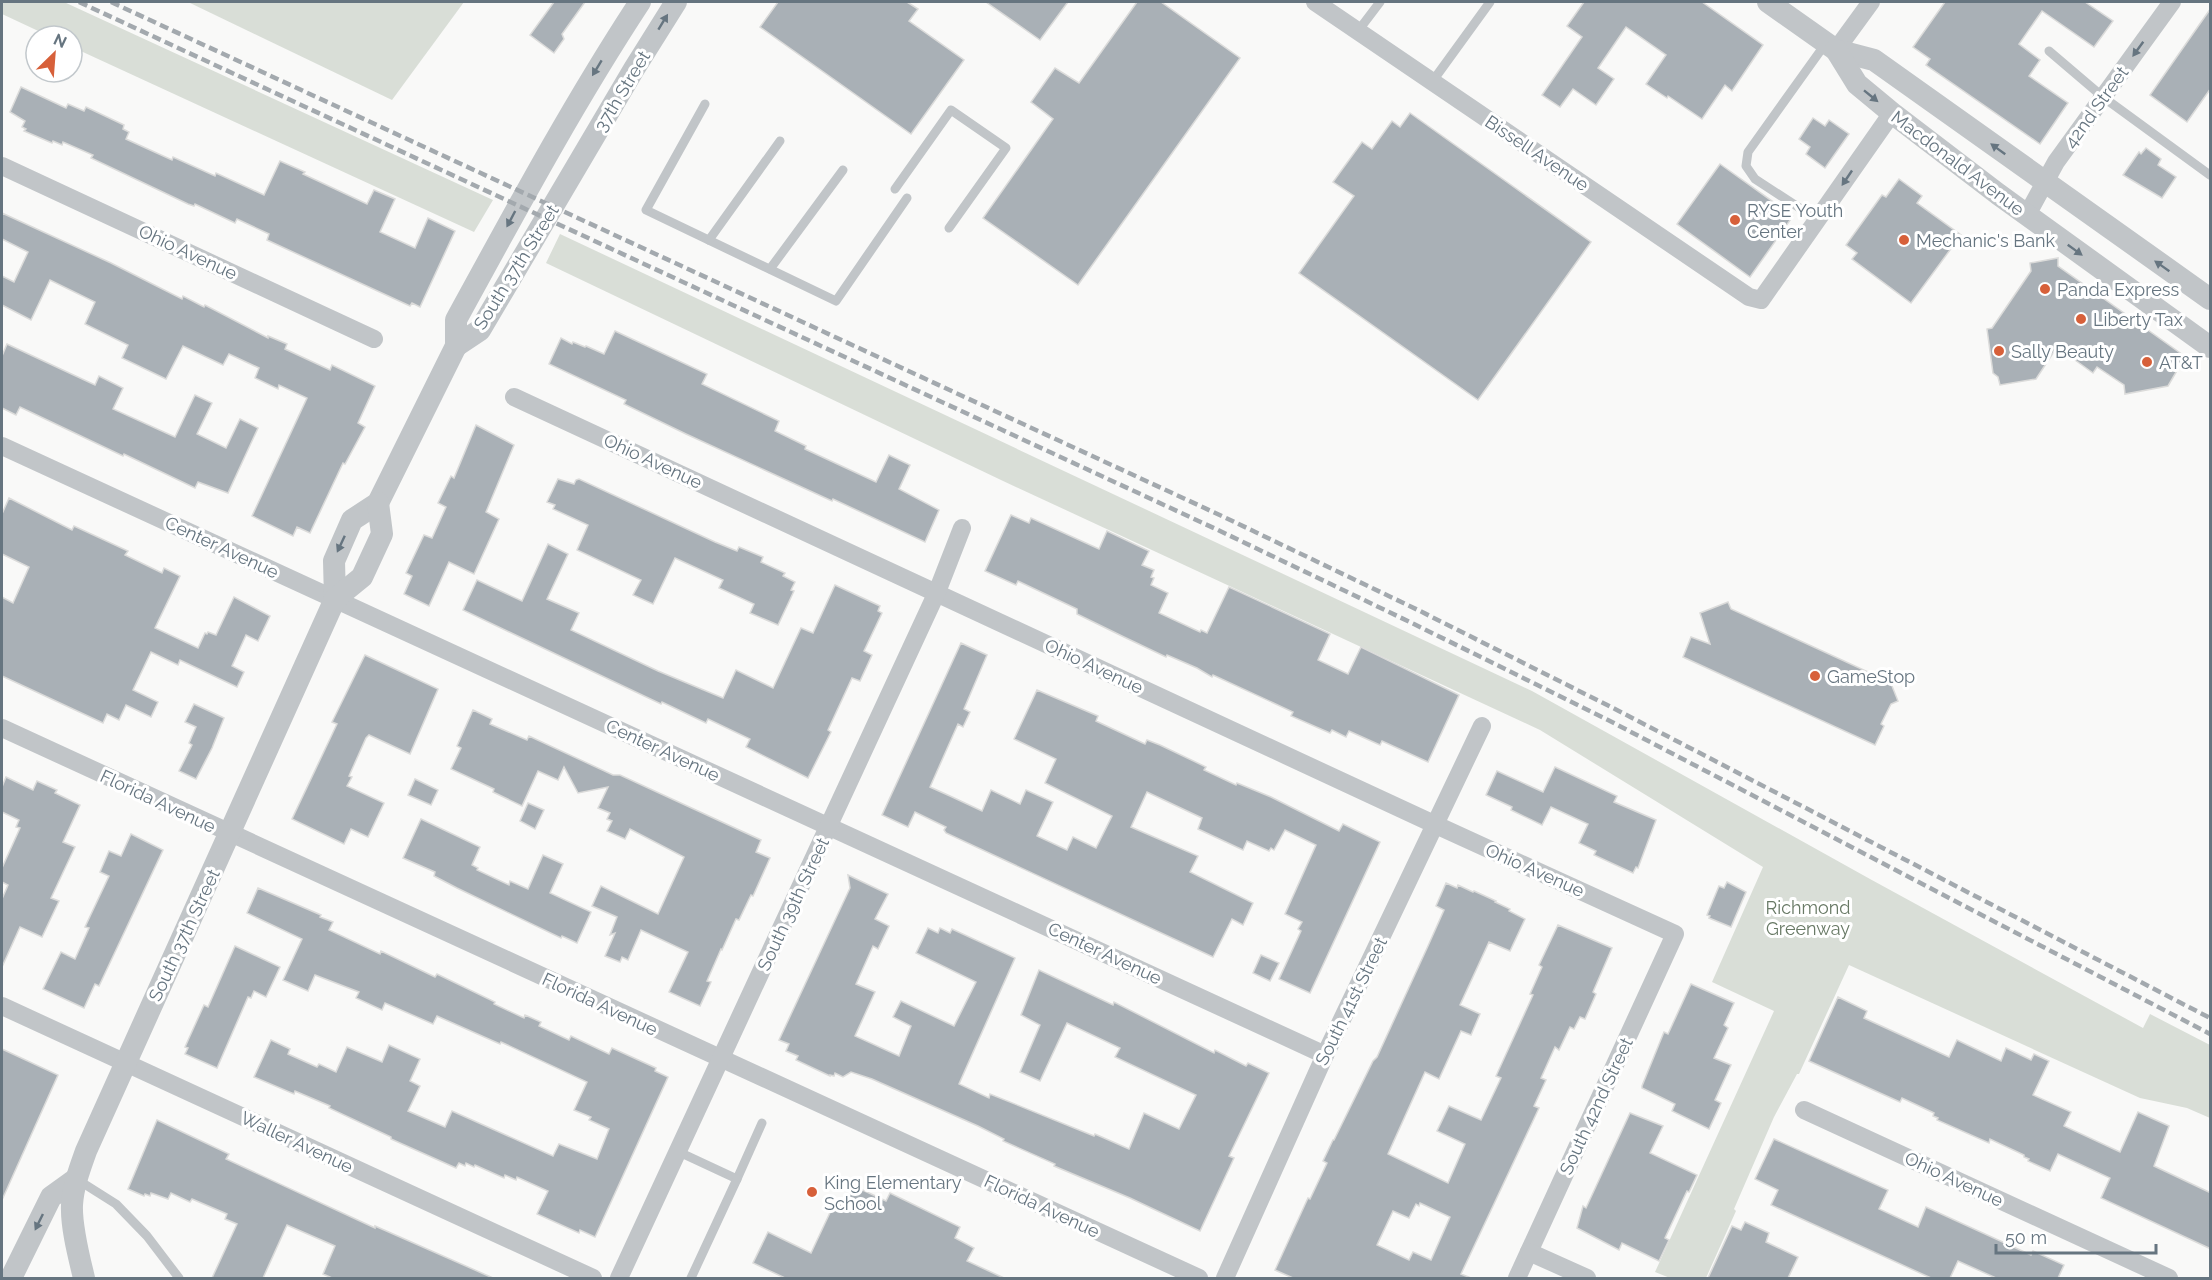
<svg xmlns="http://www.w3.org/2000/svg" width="2212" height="1280" font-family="Raleway,sans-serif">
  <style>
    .green { fill: #d9ded7 }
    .building { fill: #a9b0b6; stroke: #dbdbda; stroke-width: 1.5; fill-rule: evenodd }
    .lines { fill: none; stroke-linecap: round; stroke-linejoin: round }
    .service { stroke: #c1c5c8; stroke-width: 9 }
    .minor { stroke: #c1c5c8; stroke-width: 18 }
    .tertiary { stroke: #c1c5c8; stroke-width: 22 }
    .rail { stroke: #a3a9ae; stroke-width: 4.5; stroke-dasharray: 9 4.5; stroke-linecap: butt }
    .oneway { fill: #667580 }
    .poi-dot { fill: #d7603a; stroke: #fff; stroke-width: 2 }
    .labels { text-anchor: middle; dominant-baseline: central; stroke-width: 6; stroke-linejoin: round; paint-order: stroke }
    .street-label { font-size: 18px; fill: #667580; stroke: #fff }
    .poi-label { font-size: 18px; fill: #667580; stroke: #fff; text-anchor: start }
    .park-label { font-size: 18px; fill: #687965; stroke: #fff }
  </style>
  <rect width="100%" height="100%" fill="#f9f9f8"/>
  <g class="green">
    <path d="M2,2h62l429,198 -19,32 -402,-185v-11h-23l-47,-22z"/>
    <path d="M188,2h276l-72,98z"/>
    <path d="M560,234l972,457 338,188 273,149 7,-14 60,31v73l-23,-10 -47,-10 -291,-133 -50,109h-2l-23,43 -40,92 2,2 -30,67h-36l-15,-6 119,-261 -62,-29 51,-115 -223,-137 -539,-250 -455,-217z"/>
  </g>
  <g class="building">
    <path d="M554,2h31l-23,32 2,5 -10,14 -24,-18z"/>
    <path d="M778,2h129l11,7 -9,12 55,39 -53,74 -151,-107z"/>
    <path d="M986,2h82l-28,38z"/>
    <path d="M1137,2h24l79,56 -162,227 -95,-67 70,-99 -22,-17 24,-34 24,15z"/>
    <path d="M1584,2h118l61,43 -31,46 -7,-6 -23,34 -34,-23 -1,2 -21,-14 20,-29 -40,-28 -28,41 16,11 -18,26 -23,-16 -13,18 -18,-12 40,-58 -15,-11z"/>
    <path d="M1945,2h140l28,19 -19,26 -52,-36 -23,33 21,16 -11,16 39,27 -28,41 -114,-79 4,-6 -17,-12z"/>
    <path d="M2211,8v80l-24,34 -37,-27z"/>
    <path d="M21,87l45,21 2,-4 16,7 2,-4 38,18 -1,4 6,3 -3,7 46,21 1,-3 42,19 1,-3 48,22 16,-34 25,11 -2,2 64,30 7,-14 21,9 -15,33 35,16 13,-30 27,13 -35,76 -8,-4 -2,3 -143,-66 2,-6 -32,-15 -2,4 -40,-19 -1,2 -6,-2 -97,-46 2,-3 -30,-13 -1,3 -9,-4 -1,2 -28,-12 2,-2 -4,-2 3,-6 -15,-9z"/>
    <path d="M1410,113l181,129 -113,158 -179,-127 55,-77 -21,-14 29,-40 10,7 20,-28 8,6z"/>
    <path d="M1813,118l12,8 4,-6 20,14 -24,34 -19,-14 4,-7 -11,-8z"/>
    <path d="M2146,148l15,11 -3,6 18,12 -14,21 -39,-23 16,-23 2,2z"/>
    <path d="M1720,164l73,52 -43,61 -73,-53z"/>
    <path d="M1899,179l23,17 -5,7 44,32 -50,68 -59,-44 5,-6 -11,-8 36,-50 4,2z"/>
    <path d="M2,213l109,50 71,36 1,-3 21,11 1,-2 63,33v-2l19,8 -2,5 45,21 2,-5 43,21 -17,37 7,4 -20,37 -2,-1 -33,70 -13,-6 -4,9 -41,-20 55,-118 -28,-13 -1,4 -23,-11 4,-10 -30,-14 -6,11 -40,-19 -17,33 -44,-21 6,-13 -43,-21 10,-22 -45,-22 -19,40 -29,-15v-29l12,6 14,-30 -26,-13z"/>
    <path d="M2058,258v8l125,89 -3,6 2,1 -14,24 -43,8 -1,-9 -27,-18 -4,6 -36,-26 -21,32 -36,6 -2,-8 -5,-4 -6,-44 5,-1 39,-57 -1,-8z"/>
    <path d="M615,331l92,43 -5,10 77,37 -4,10 31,15 -1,3 71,33 13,-27 21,10 -11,24 40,21 -14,32 -92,-43 -1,2 -146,-67 -62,-30 2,-4 -77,-36 12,-26 11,6 1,-2 12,5 1,-1 18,8z"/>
    <path d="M7,344l88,41 4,-9 24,12 -10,21 62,28 20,-42 17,8 -15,31 29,14 14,-29 18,9 -30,65 -30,-11 -3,6 -71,-34 -1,2 -103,-49 -4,8 -14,-7v-52z"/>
    <path d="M476,425l38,20 -28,67 13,7 -25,55 -25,-12 -20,44 -25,-12 8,-18 -6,-3 18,-38 8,3 14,-31 -8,-4 13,-27 3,2z"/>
    <path d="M558,479l16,5 2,-4 3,-1 136,63 22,9 2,-4 24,10 -2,5 24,11 -2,3 12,6 -4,8 3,1 -16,34 -28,-12 4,-9 -35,-16 4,-8 -48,-22 -22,46 -20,-9 8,-15 -64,-30 11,-25 -35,-16 2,-4 -8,-3z"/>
    <path d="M9,498l63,32 2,-4 54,25 -3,4 37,18 2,-5 16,8 -25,52 43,20 7,-15 2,1 1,-2 8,3 18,-38 36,19 -12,25 -12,-6 -14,31 12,6 -7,15 -57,-27 -2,5 -27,-13 -18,38 25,12 -7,15 -25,-12 -7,15 -12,-6 -4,9 -101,-47v-79l11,6 16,-36 -27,-13v-40z"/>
    <path d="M1011,515l18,8 2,-5 68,31 8,-18 42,20 -7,14 12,5 -3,7 3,1 -3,7 17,8 -9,20 41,19 1,-2 6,3 22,-46 101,47 -12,26 30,14 13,-27 98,48 -31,67 -46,-21 -2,4 -31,-14 -3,6 -14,-7 -2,3 -39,-17 2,-4 -80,-37 -1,2 -15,-9 -30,-13 -1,2 -42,-20 -47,-23v-5l-59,-28 -2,4 -31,-14z"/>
    <path d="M548,544l20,10 -21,45 32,14 -8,17 87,41 65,27 13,-28 37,18 28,-60 12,5 22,-48 45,21 -2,5 4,2 -18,38 8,4 -12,26 -8,-3 -24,52 3,2 -23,46 -62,-31 4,-8 -42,-20 -2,4 -44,-21 -1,2 -198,-94 14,-30 45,21z"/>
    <path d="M1728,602l3,7 150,69 7,-2 10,25 -7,3 -10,20 3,2 -9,19 -192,-88 8,-20 19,7 -10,-31z"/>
    <path d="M961,643l26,12 -23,54 6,3 -7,15 -5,-3 -28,63 20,9 32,15 9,-21 29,14 6,-14 27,12 -16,34 30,14 6,-13 23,11 16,-32 -67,-33 11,-24 -42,-20 23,-49 61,26 -2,5 49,23 2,-4 13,5 46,22 -2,3 32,15 1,-2 34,14 68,34 4,-7 37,18 -70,151 -31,-14 22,-48 -3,-2 4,-7 -17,-8 31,-69 -31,-15 -11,20 -3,-2 -2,3 -22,-10 -4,9 -45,-21 4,-11 -55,-26 -16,35 67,29 -8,16 63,31 -10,22 -11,-6 -19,38 -267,-124 -2,-3 2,-3 -31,-15 -7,15 -26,-12z"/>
    <path d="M365,655l73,34 -28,65 -41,-19 -3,3 -17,38 3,1 -5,9 37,17 -16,34 -17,-8 -7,15 -52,-25 45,-95 -5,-2z"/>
    <path d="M194,704l30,14 -12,30 -16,31 -17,-8 13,-26 -3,-2 7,-16 -11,-5z"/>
    <path d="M473,710l19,9 -2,5 37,16 2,-4 84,39h7l141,65 -5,12 14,6 -17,38 -2,-1 -12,25 -3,-1 -14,31 -1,-1 -14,32 4,1 -11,24 -31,-14 19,-40 -47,-22 -13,30 -6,-3 -2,5 -15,-6 10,-23 -5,2 7,-18 -25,-11 9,-20 57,28 26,-57 -54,-28 -5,10 -18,-8 5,-10 -5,-2 3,-6 -12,-5 10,-21 -30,6 -14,-26 -6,13 -20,-9 -16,35 -29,-14 1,-3 -43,-20 10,-21 -4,-2z"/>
    <path d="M1555,767l62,29 -3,6 42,18 -18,48 -2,-1 -3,6 -39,-18 2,-4 -17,-8 9,-19 -37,-17 -9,18 -31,-15 1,-3 -26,-12 11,-24 46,21z"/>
    <path d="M6,777l27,13 4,-9 20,9 -2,3 25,12 -17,37 12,5 -24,51 8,3 -17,36 -22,-10 -18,40v-68l6,-14 -6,-3v-14l18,-40 -4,-1 3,-7 -17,-8v-25z"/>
    <path d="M415,779l23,11 -7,15 -23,-10z"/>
    <path d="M528,803l16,7 -9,19 -15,-8z"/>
    <path d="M421,819l59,28 -8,18 6,3 -1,2 32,15 1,-4 18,8 15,-34 20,9 -13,29 41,19 -14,31 -15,-7 -1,2 -104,-50 -23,-12 1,-4 -32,-14z"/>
    <path d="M131,834l32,16 -64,136 -4,-2 -11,24 -41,-19 18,-37 14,7 14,-31 -4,-1 24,-51 -9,-4 9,-21 12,5z"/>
    <path d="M848,875l40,19 -13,25 14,7 -11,23 -5,-3 -17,38 19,8 -20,44 44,20 12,-30 -18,-9 8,-16 53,25 22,-44 -60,-29 12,-25 10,5 2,-5 10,5 2,-4 63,29 -56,126 30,14 1,-4 104,42 1,-2 34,15 15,-36 35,16 17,-34 -81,-38 5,-9 -53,-25 -27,58 -20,-9 20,-47 -19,-10 18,-45 74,35 1,-3 100,51 1,-3 31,16 2,-3 21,10 -40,83 5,2 -34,73 -70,-33 -76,-32 1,-2 -52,-23 1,-2 -26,-13 -106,-47 -21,-7 -8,5 -8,-4 -1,3 -4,-1v1l-34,-16 2,-4 -12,-5 3,-7 -10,-4 71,-152z"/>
    <path d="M1727,882l19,10 -15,35 -22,-9 1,-2 -3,-1 12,-29 5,2z"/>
    <path d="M1446,883l11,5 1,-3 15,7 1,-1 22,10 -1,1 15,7 -1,2 16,8 -15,32 -21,-9 -29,63 20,9 -9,21 -10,-4 -22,48 -14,-7 -37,82 60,29 17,-39 -28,-13 12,-25 32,14 20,-42 -5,-2 37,-81 -3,-1 12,-27 -3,-2 19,-40 54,23 -19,44 3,2 -11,25 -5,-2 -6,12 -4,-2 -11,23 -4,-3 -14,31 5,2 -12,26 5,2 -78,166 10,4h-178l-18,-8 33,-72 2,1 17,-36 -4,-2 10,-21h1l39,-79 4,-4 51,-111 16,-36 -8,-4zM1420,1203l30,14 -19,43 -18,-8 -4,8 -32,-15 16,-34 16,7 7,-14 3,2z"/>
    <path d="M258,888l63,27 -1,2 13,5 -4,8 51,24 1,-3 54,26 2,-3 58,28 -1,2 30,14 1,-3 16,7 -2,4 30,14 2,-4 38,18 3,-6 44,20 -1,3 13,6 -73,160 -15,-7 -1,3 -42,-19 11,-23 -31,-14 -1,3 -11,-5 -1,3 -29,-13 -1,2 -8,-4 -1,3 -6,-3 -3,5 -65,-29v-2l-62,-29 1,-2 -35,-15 -1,3 -40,-17 17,-37 19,9 -2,5 29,13 2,-3 17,8 11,-25 35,15 7,-17 31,14 -10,22 10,5 -12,25 37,16 7,-16 101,45 6,-12 38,15 12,-30 -20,-9 2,-3 -17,-7 13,-28 -86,-40 -1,2 -63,-28 -4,8 -48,-21 -3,7 -26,-12 3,-6 -44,-17 -7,16 -25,-11 19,-41 -55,-26z"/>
    <path d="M235,946l45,21 -14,30 -12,-6 -3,7 -3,-1 -31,71 -32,-14 3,-6 -3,-1 19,-42 4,2z"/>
    <path d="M1261,955l18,8 -9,18 -17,-8z"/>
    <path d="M1691,984l43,19 -10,22 4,3 -14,30 17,7 -16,35 6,3 -12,26 -37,-18 3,-7 -33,-16v-2l22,-54 4,2z"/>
    <path d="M1838,997l29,14 -3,7 85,39 8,-17 44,21 5,-13 25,12 3,-6 15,7 -16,34 38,17 -7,14 56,26 18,-40 31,14 -15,40 57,27v56l-110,-51 9,-20 -52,-24 -8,17 -22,-10 1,-2 -5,-2v-2l-34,-16 -1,4 -52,-23 1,-2 -5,-2 1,-3 -32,-15 -2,4 -91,-41z"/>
    <path d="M2,1049l56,26 -56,125z"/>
    <path d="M1630,1113l33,13 -13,27 47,22 -8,17 -2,-1 -22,47 4,2 -10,21 -37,-18 -3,7 -42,-22 6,-22 3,2z"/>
    <path d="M157,1120l72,34 -3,5 149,69v-2l118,52h-161l-9,-4 12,-28 -48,-21 -24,53h-51l25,-54 -12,-5 2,-5 -35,-15 -2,3 -19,-9 -3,6 -17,-6 -1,3 -5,-2 -1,2 -16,-7z"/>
    <path d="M1774,1139l114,51 -9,19 39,18 8,-20 105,48 2,-4 31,14 -6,13h-62l-38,-17 -8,17h-19l-160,-73 7,-15 -23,-11z"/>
    <path d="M854,1186l32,15 4,-8 70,34 -5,11 19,10 -7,13 37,17h-219l-32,-15 15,-31 43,21 24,-51 9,4z"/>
    <path d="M1745,1222l24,11 -3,9 32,15 -10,21h-80l24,-52 9,4z"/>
  </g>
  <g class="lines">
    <g class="service">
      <path d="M1358,31l22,-29"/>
      <path d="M2049,51l54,46 107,78"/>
      <path d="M1432,82l58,-80"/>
      <path d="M705,104l-59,106 190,91 71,-103"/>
      <path d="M895,189l56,-79 55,38 -57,80"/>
      <path d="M1818,220l-63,-41 -9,-13 2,-14 78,-109"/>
      <path d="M709,240l71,-99"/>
      <path d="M770,269l73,-99"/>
      <path d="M679,1152l58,27 25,-56"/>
      <path d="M78,1180l38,24 31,32 32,42"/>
      <path d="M691,1278l46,-99"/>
    </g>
    <g class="minor">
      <path d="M1315,2l434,295 12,3 131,-187"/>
      <path d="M1836,50l35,-48"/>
      <path d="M2,166l372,173"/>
      <path d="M2027,215l29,-53 116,-160"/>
      <path d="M514,397l922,428 239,109 -158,344"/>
      <path d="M2,446l1323,609"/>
      <path d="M2,728l1197,550"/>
      <path d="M2,1006l591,272"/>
      <path d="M1804,1110l365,168"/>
      <path d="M1529,1252l58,26"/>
      <path d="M619,1278l318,-686 25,-64"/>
      <path d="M1225,1278l100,-223 157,-329"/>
    </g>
    <g class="tertiary">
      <path d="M1768,2l68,48 38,10 336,239"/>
      <path d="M1836,50l21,34 35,29 106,81 212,153"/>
      <path d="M456,346l24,-16 154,-261 42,-67"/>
      <path d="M335,599l-1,-38 18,-41 26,-17 78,-157v-26c59,-108 117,-216 184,-318"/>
      <path d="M11,1278l40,-81 25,-18"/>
      <path d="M84,1278c-5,-21 -13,-51 -12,-73 1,-19 8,-37 14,-54l249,-552 27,-22 20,-43 -4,-31"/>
    </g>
    <g class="rail">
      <path d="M79,2l1139,528 196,94 194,96 602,314"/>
      <path d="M111,2l1113,515 196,94 195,98 595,309"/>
    </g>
  </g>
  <defs><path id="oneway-solid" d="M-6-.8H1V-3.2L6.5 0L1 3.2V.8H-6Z" transform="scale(1.5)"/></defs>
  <g class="oneway">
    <use href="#oneway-solid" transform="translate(663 22) rotate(-59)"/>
    <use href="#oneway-solid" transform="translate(2138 49) rotate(126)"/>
    <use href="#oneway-solid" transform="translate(597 68) rotate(121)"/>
    <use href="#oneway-solid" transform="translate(1871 96) rotate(39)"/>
    <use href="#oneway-solid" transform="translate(1998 149) rotate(-144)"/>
    <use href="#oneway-solid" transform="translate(1847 178) rotate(124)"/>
    <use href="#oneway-solid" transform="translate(511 219) rotate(118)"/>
    <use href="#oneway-solid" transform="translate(2075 250) rotate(36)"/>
    <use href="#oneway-solid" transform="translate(2162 266) rotate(-145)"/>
    <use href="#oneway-solid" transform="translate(341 544) rotate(115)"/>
    <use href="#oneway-solid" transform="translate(39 1222) rotate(116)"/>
  </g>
  <g class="poi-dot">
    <circle cx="1735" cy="220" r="6"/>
    <circle cx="1904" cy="240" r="6"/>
    <circle cx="2045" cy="289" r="6"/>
    <circle cx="2081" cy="319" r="6"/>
    <circle cx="1999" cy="351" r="6"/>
    <circle cx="2147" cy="362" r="6"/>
    <circle cx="1815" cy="676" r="6"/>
    <circle cx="812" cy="1192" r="6"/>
  </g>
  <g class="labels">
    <g class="street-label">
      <text transform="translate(622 91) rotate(-59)">37th Street</text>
      <text transform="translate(2096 107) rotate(-54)">42nd Street</text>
      <text transform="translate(1537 153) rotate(34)">Bissell Avenue</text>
      <text transform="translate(1958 163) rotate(37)">Macdonald Avenue</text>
      <text transform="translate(188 252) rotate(25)">Ohio Avenue</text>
      <text transform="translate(516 267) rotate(-58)">South 37th Street</text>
      <text transform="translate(653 461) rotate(25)">Ohio Avenue</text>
      <text transform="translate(222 547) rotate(25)">Center Avenue</text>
      <text transform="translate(1094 666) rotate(25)">Ohio Avenue</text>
      <text transform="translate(663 750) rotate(25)">Center Avenue</text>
      <text transform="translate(158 801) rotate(25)">Florida Avenue</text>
      <text transform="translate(1535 870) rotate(24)">Ohio Avenue</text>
      <text transform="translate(793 904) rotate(-65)">South 39th Street</text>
      <text transform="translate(184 935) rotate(-65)">South 37th Street</text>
      <text transform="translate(1105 953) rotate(25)">Center Avenue</text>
      <text transform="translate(1351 1001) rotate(-64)">South 41st Street</text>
      <text transform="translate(600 1004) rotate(25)">Florida Avenue</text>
      <text transform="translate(1596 1106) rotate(-65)">South 42nd Street</text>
      <text transform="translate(297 1142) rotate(25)">Waller Avenue</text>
      <text transform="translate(1954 1179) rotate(25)">Ohio Avenue</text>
      <text transform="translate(1042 1206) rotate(25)">Florida Avenue</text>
    </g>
    <g class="poi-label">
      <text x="1747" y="210">RYSE Youth<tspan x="1747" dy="21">Center</tspan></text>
      <text x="1916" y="240">Mechanic's Bank</text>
      <text x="2057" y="289">Panda Express</text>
      <text x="2093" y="319">Liberty Tax</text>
      <text x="2011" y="351">Sally Beauty</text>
      <text x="2159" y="362">AT&amp;T</text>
      <text x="1827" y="676">GameStop</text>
      <text x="824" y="1182">King Elementary<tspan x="824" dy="21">School</tspan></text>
    </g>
    <g class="park-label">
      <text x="1808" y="907">Richmond<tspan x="1808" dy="21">Greenway</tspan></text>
    </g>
  </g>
  <rect width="2212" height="1280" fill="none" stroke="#667580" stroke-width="6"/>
  <g transform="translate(54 54) rotate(25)"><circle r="28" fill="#ffffff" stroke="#c2c8cc" stroke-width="1.5"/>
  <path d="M0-4.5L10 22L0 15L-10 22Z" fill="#d7603a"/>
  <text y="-9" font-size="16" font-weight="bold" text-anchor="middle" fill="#667580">N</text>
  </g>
  <path d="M1996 1244v9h160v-9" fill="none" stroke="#667580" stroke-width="3"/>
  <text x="2005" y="1244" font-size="18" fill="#667580" stroke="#ffffff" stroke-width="4.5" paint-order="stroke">50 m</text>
</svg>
